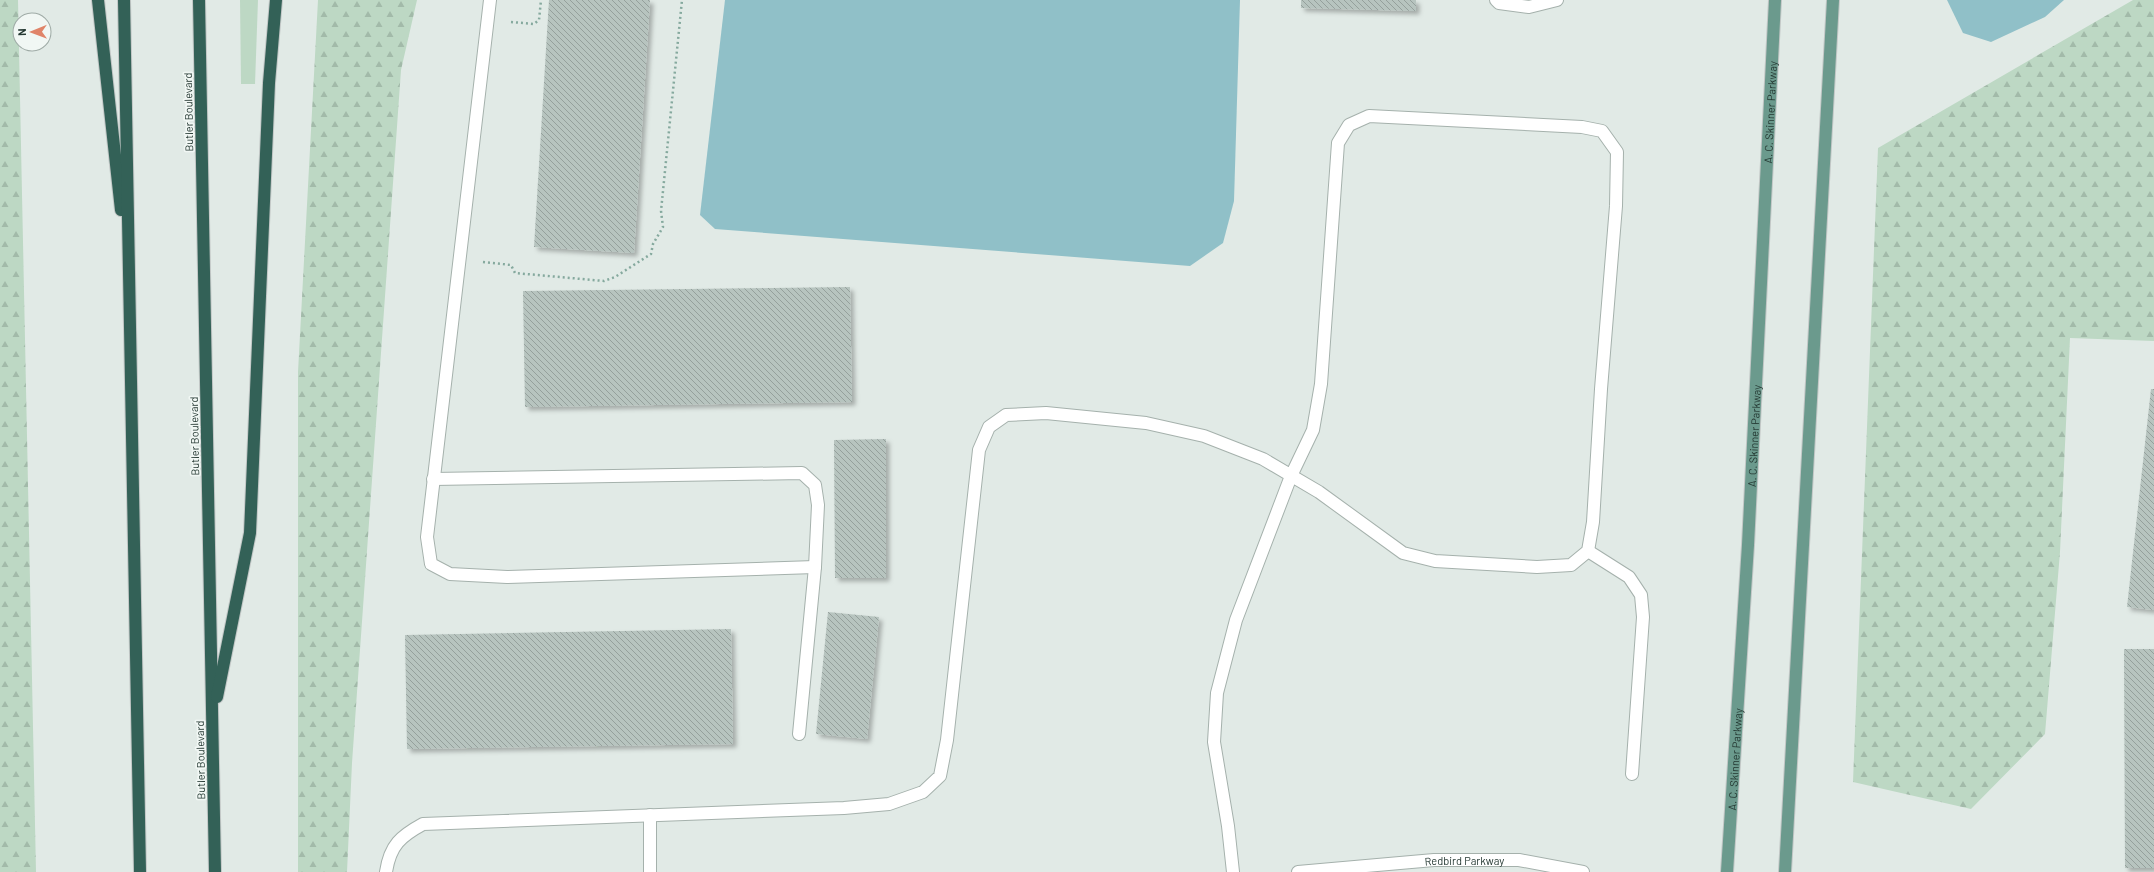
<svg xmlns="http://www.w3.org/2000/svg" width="2154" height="872" font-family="Barlow,sans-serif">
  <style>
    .grass { fill: #bdd8c4 }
    .forest { fill: url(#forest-firs) }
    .water { fill: #90c0c8 }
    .building { fill: url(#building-back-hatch); filter: url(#shadow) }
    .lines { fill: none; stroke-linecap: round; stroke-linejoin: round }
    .minor-casing { stroke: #a5b1ac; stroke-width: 14 }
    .major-casing { stroke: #c2c7c6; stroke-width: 14 }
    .highway-casing { stroke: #c2c7c6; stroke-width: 14 }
    .path { stroke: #85a99e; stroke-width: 2.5; stroke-dasharray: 2 3; stroke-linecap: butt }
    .minor { stroke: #fff; stroke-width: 12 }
    .major { stroke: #6b9a8d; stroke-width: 12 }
    .highway { stroke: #336157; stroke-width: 12 }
    .labels { text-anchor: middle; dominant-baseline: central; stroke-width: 3.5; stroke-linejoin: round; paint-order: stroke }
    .street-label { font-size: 11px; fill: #243832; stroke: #f1f7f4 }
  </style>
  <defs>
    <pattern id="forest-firs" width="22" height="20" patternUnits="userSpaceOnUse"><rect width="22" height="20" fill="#bdd8c4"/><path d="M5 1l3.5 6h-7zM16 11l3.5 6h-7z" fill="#a2baa9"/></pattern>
    <pattern id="building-back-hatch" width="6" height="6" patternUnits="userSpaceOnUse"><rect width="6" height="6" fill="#b7c4bf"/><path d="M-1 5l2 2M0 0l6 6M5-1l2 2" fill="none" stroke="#95a09c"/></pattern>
    <filter id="shadow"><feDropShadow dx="3.5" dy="3.5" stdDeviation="2" flood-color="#0004"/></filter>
  </defs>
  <rect width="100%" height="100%" fill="#e1eae6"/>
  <path class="grass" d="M240,0h18l-3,84h-14z"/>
  <g class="forest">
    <path d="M0,0h18l18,872h-36z"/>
    <path d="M318,0h99l-16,70 -49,693 -5,109h-49v-500z"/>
    <path d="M2133,0h21v341l-84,-3 -10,214 -15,182 -74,75 -118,-27 25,-634z"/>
  </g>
  <g class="water">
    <path d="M725,0h515l-6,201 -11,42 -33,23 -475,-37 -15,-14z"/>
    <path d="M1947,0h117l-19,17 -54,25 -28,-9z"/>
  </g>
  <g class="building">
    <path d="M549,0h101l-16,253 -100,-6z"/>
    <path d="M1301,0h115v11l-115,-3z"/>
    <path d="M850,287l2,115 -327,5 -2,-116z"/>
    <path d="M2151,389h3v221l-27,-3z"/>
    <path d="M886,439v139h-51l-1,-138z"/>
    <path d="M828,612l51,5 -12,122 -51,-5z"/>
    <path d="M731,629l2,115 -326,5 -2,-114z"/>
    <path d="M2124,649h30v219h-29z"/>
  </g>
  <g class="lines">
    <g class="minor-casing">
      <g id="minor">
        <path d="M490,0l-63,537 4,27 19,10 57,3 308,-10"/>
        <path d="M1496,0l3,3 30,4 28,-7"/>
        <path d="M433,479l369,-6 13,12 3,20 -3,62 -16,167"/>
        <path d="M1588,551l41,26 12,18 2,22 -11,157"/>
        <path d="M650,815v57"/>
        <path d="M386,872c4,-27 15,-36 37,-48l421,-16 45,-4 34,-12 17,-16 7,-36 32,-290 10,-23 17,-12 40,-2 100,10 58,13 59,23 56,33 84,61 32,8 102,6 34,-2 17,-14 5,-29 8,-133 15,-183 1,-54 -15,-21 -20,-4 -213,-11 -20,9 -11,18 -17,241 -8,46 -22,46 -55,144 -19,73 -3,49 14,84 5,46"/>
        <path id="s1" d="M1298,872l136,-12h85l64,12"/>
      </g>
    </g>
    <g class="major-casing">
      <g id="major">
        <path id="s2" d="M1727,872l21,-327 27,-545"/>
        <path d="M1785,872l48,-872"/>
      </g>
    </g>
    <g class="highway-casing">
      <g id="highway">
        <path d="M98,0l23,210"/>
        <path d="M124,0l16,872"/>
        <path d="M199,0l16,872"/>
        <path d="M217,697l33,-164 19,-450 7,-83"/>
      </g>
    </g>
    <g class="path">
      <path d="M511,22l23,2 5,-4 2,-20"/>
      <path d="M483,262l28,3 4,8 89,8 11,-4 36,-23 2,-10 10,-17 -2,-16 21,-211"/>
    </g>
    <use href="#minor" class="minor"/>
    <use href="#major" class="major"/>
    <use href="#highway" class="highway"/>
  </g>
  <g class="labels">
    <g class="street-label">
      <text transform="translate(188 112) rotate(-91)">Butler Boulevard</text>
      <text stroke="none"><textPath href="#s2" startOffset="761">A. C. Skinner Parkway</textPath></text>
      <text transform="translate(194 436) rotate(-91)">Butler Boulevard</text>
      <text stroke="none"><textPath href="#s2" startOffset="437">A. C. Skinner Parkway</textPath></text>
      <text transform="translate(200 760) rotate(-91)">Butler Boulevard</text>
      <text stroke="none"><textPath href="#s2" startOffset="113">A. C. Skinner Parkway</textPath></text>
      <text stroke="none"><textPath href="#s1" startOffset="167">Redbird Parkway</textPath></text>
    </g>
  </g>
  <g transform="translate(32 32) rotate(269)"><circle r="19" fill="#f1f7f4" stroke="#9faba6"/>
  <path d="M0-3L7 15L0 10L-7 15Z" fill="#e08469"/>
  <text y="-6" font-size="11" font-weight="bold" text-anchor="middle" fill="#243832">N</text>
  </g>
</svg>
